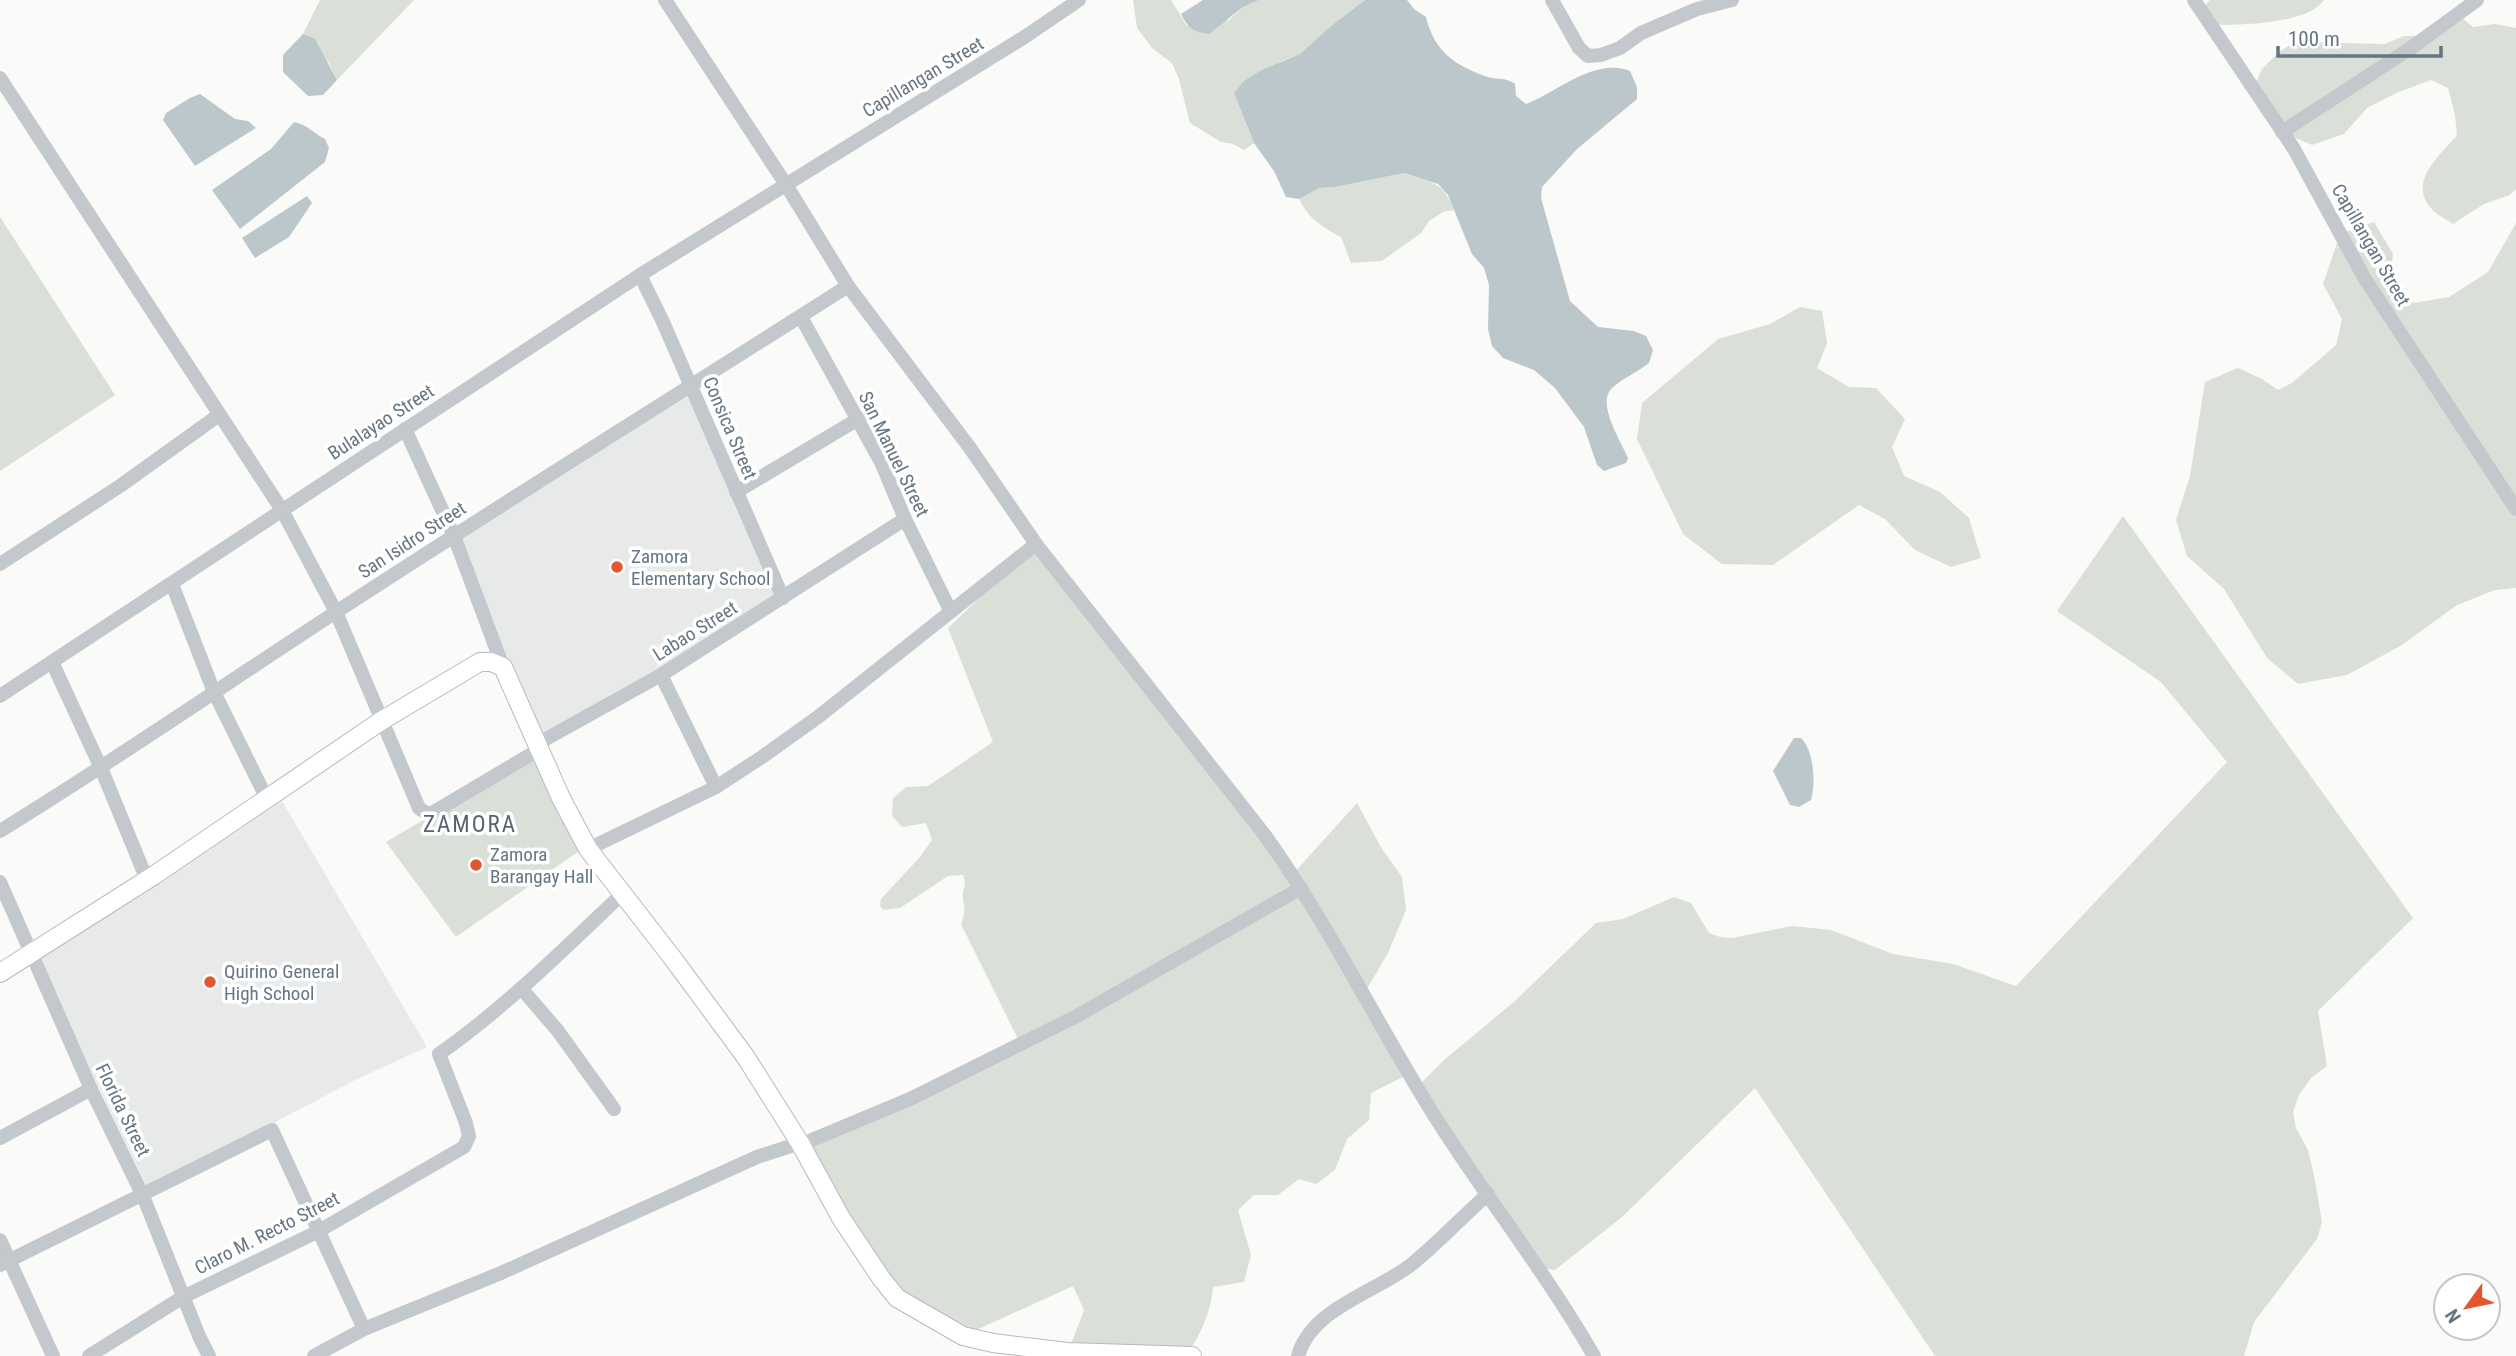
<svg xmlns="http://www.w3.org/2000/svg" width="2516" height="1356" font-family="'Roboto Condensed',sans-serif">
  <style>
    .built { fill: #e8e9e9 }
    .green { fill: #dadfd7 }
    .water { fill: #bbc7cb }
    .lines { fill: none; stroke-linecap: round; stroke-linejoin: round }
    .major-casing { stroke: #b5babe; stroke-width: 20 }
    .minor { stroke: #c3c8cc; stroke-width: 14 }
    .major { stroke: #fff; stroke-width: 18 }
    .poi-dot { fill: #e4572e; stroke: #fff; stroke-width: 2.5 }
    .labels { text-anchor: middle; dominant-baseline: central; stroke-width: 7; stroke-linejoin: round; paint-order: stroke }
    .street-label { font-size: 19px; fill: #657683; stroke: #fff }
    .poi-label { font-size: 19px; fill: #657683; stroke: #fff; text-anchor: start }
    .quarter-label { font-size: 23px; letter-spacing: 2px; fill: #57646e; stroke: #fff }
  </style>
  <rect width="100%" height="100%" fill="#fafaf8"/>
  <g class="built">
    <path d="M691,387l92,211 -246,146 -83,-208z"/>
    <path d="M282,801l145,246 -70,32 -209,110 -111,-230 109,-66z"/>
  </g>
  <g class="green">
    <path d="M320,0h94l-77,80 -8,-17 -26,-29z"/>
    <path d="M1133,0h38l16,26 42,-6 14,-13 16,-7h106l-33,25 -32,29 -18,7 -48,32 20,50 -10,7 -11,-6 -12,-2 -31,-19 -11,-44 -7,-16 -19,-14 -16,-21z"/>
    <path d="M2210,0h114c-17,25 -86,25 -114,25l-10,-15z"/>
    <path d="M2457,14l16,13 22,-3 21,4v161l-6,6 -26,9 -31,20c-7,-5 -18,-10 -23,-17 -22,-27 11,-52 27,-72l-2,-20 -7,-27 -17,-8 -35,13 -29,15 -23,26 -32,11 -30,-13 -29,-43 9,-20 18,-18 16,-9 89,2 19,-8h23z"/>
    <path d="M1404,173c27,11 38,6 50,37l-11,2 -14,9 -8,12 -39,28 -31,2 -10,-26c-19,-10 -32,-18 -42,-38l19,-11 17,-1z"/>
    <path d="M0,217l115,178 -115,76z"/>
    <path d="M2374,222l19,32 -4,31 25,18 35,-6 39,-25 28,-49v365l-21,2 -38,15 -55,40 -55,30 -49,9 -31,-26 -43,-69 -37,-33 -11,-36 14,-44 15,-94 33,-14 24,11 16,11 14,-7 44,-38 6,-26 -19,-35 17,-50z"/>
    <path d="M1800,307l22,4 5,32 -10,25 32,19 27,1 29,31 -13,28 12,29 36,16 29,26 12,40 -30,9 -36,-17 -30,-31 -26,-14 -86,60 -51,-1 -39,-30 -46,-95 5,-36 76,-64 52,-15z"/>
    <path d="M2123,516l290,402 -95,93 9,55 -16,12 -12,17 -6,17 3,16 12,22 6,25 8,47 -5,17 -63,83 -10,34h-309l-180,-268 -133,129 -67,53 -15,-2 -123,-181 27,-27 71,-59 81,-78 27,-4 51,-22 17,6 18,30 11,4 12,1 60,-12 39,4 62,24 60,10 63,22 211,-224 -66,-80 -104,-71z"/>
    <path d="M1036,544l257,330 64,-71 25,46 20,28 4,33 -18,43 -24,41 45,80 -38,19 -2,27 -22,19 -12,31 -19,14 -17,-5 -21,16h-24l-16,15 13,45 -7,27 -31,5c-2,25 -12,46 -26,68l-119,-3 16,-42 -11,-24 -110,50 -66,-38 -97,-155 220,-100 -59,-119c7,-18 1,-17 2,-31 2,-9 3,-10 0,-18l-15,1 -48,32 -17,2 -3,-4 1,-7 39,-42 12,-17 -6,-17 -24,4 -10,-11 1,-18 13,-11 22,-1 65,-44 -45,-114z"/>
    <path d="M539,752l50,92 -133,93 -70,-95z"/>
  </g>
  <g class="water">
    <path d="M1203,0h56l-16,7 -34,27c-16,-2 -21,-6 -28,-20z"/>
    <path d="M1365,0h42l7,9 12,8c8,34 29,49 62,60 10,3 18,0 27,7l1,12 10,8c32,-12 68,-47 104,-33l7,16v12l-60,50 -35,38 -1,11 29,103 28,26 36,4 12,5 7,14 -4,13c-11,9 -28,16 -38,26 -14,16 10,52 17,69l-2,5 -22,8 -7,-6 -13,-38 -29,-39 -21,-18 -31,-12 -11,-12 -4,-17 1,-44 -5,-17 -12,-14 -24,-59 -10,-11 -34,-11 -69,14 -16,1 -20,11 -13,-2 -12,-26 -20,-28 -20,-50 10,-12 18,-11 38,-16 32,-29z"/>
    <path d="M303,34l12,5 22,41 -14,15 -15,1 -25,-24v-17z"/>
    <path d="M200,94l35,25 13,2 8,7 -61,38 -32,-46 3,-7 24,-15z"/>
    <path d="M294,122c14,3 19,11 31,17l4,9 -4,14 -85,67 -28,-39 59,-41z"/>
    <path d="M307,196l5,7 -23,34 -34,21 -13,-20z"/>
    <path d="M1794,738h7c13,13 15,45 10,62l-12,7 -9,-2 -17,-34z"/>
  </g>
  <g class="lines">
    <g class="major-casing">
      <path id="major" d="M0,973l153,-97 228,-155 99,-59h11l12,5 58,131 27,51 86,111 71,96 55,87 41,75 40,60 16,20 66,38 30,7 75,9 124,4"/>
    </g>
    <g class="minor">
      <path d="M665,0l120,183 63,103 122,162 66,96 228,290c63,88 111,186 168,278 52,83 113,159 162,244"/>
      <path d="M1552,0l27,48 9,8 13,-1 19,-7 21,-15 56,-24 35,-9"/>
      <path d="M2194,0l100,149 71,130 151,230"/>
      <path d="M0,78l282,432 54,102 83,196 7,5h6l108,-64"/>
      <path d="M2282,132l129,-84 66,-48"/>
      <path d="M640,275l23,47 120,276"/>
      <path d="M801,317l80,145 24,57 45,91"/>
      <path d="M405,429l49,107 49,131"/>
      <path d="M736,492l124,-74"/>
      <path d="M0,564l120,-78 99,-71"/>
      <path d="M172,584l42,108 53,107"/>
      <path d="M52,662l49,106 46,112"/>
      <path d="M661,675l55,112"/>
      <path d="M0,696l640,-421 383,-237 56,-38"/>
      <path d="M537,744l124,-69 244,-156"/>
      <path d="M0,831c114,-70 224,-146 336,-219 170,-111 341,-217 512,-326"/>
      <path d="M588,849l128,-62 46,-30 56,-40 218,-173"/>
      <path d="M0,882l91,207 52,107 56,140 10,20"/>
      <path d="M521,988l37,43 56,78"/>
      <path d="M0,1138l91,-49"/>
      <path d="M812,1140l98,-41 165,-82 226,-129"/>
      <path d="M0,1240l53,116"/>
      <path d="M0,1265l272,-135 92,199"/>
      <path d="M89,1356l94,-59 134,-65 147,-85 5,-11 -3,-13 -27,-69c67,-47 125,-105 184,-161"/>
      <path d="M314,1356l50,-27 137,-56 256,-116 43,-14"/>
      <path d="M1298,1356c13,-48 79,-64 114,-92 27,-22 50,-47 76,-70"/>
    </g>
    <use href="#major" class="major"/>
  </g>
  <g class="poi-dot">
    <circle cx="617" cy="567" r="7"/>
    <circle cx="476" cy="865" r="7"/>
    <circle cx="210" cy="982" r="7"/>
  </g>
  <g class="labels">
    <g class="street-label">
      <text transform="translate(923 77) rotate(-31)">Capillangan Street</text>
      <text transform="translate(2371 245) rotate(60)">Capillangan Street</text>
      <text transform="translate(381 422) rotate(-33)">Bulalayao Street</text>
      <text transform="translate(730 428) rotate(67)">Consica Street</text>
      <text transform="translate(894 454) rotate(64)">San Manuel Street</text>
      <text transform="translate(412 540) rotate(-33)">San Isidro Street</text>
      <text transform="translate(695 631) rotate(-32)">Labao Street</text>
      <text transform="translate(123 1110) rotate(64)">Florida Street</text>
      <text transform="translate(267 1233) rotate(-27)">Claro M. Recto Street</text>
    </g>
    <g class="poi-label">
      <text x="631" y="556">Zamora<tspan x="631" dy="22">Elementary School</tspan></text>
      <text x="490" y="854">Zamora<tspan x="490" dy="22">Barangay Hall</tspan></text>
      <text x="224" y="971">Quirino General<tspan x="224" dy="22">High School</tspan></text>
    </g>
    <g class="quarter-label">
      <text x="470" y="824">ZAMORA</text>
    </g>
  </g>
  <g transform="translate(2467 1307) rotate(237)"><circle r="33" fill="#ffffff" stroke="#c1c8cd" stroke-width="2"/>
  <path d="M0-5L12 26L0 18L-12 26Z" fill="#e4572e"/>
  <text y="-10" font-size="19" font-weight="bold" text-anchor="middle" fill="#657683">N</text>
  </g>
  <path d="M2278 46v10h163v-10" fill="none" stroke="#657683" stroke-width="3.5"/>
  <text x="2288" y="46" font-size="21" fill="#657683" stroke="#ffffff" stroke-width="5" paint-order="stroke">100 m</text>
</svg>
